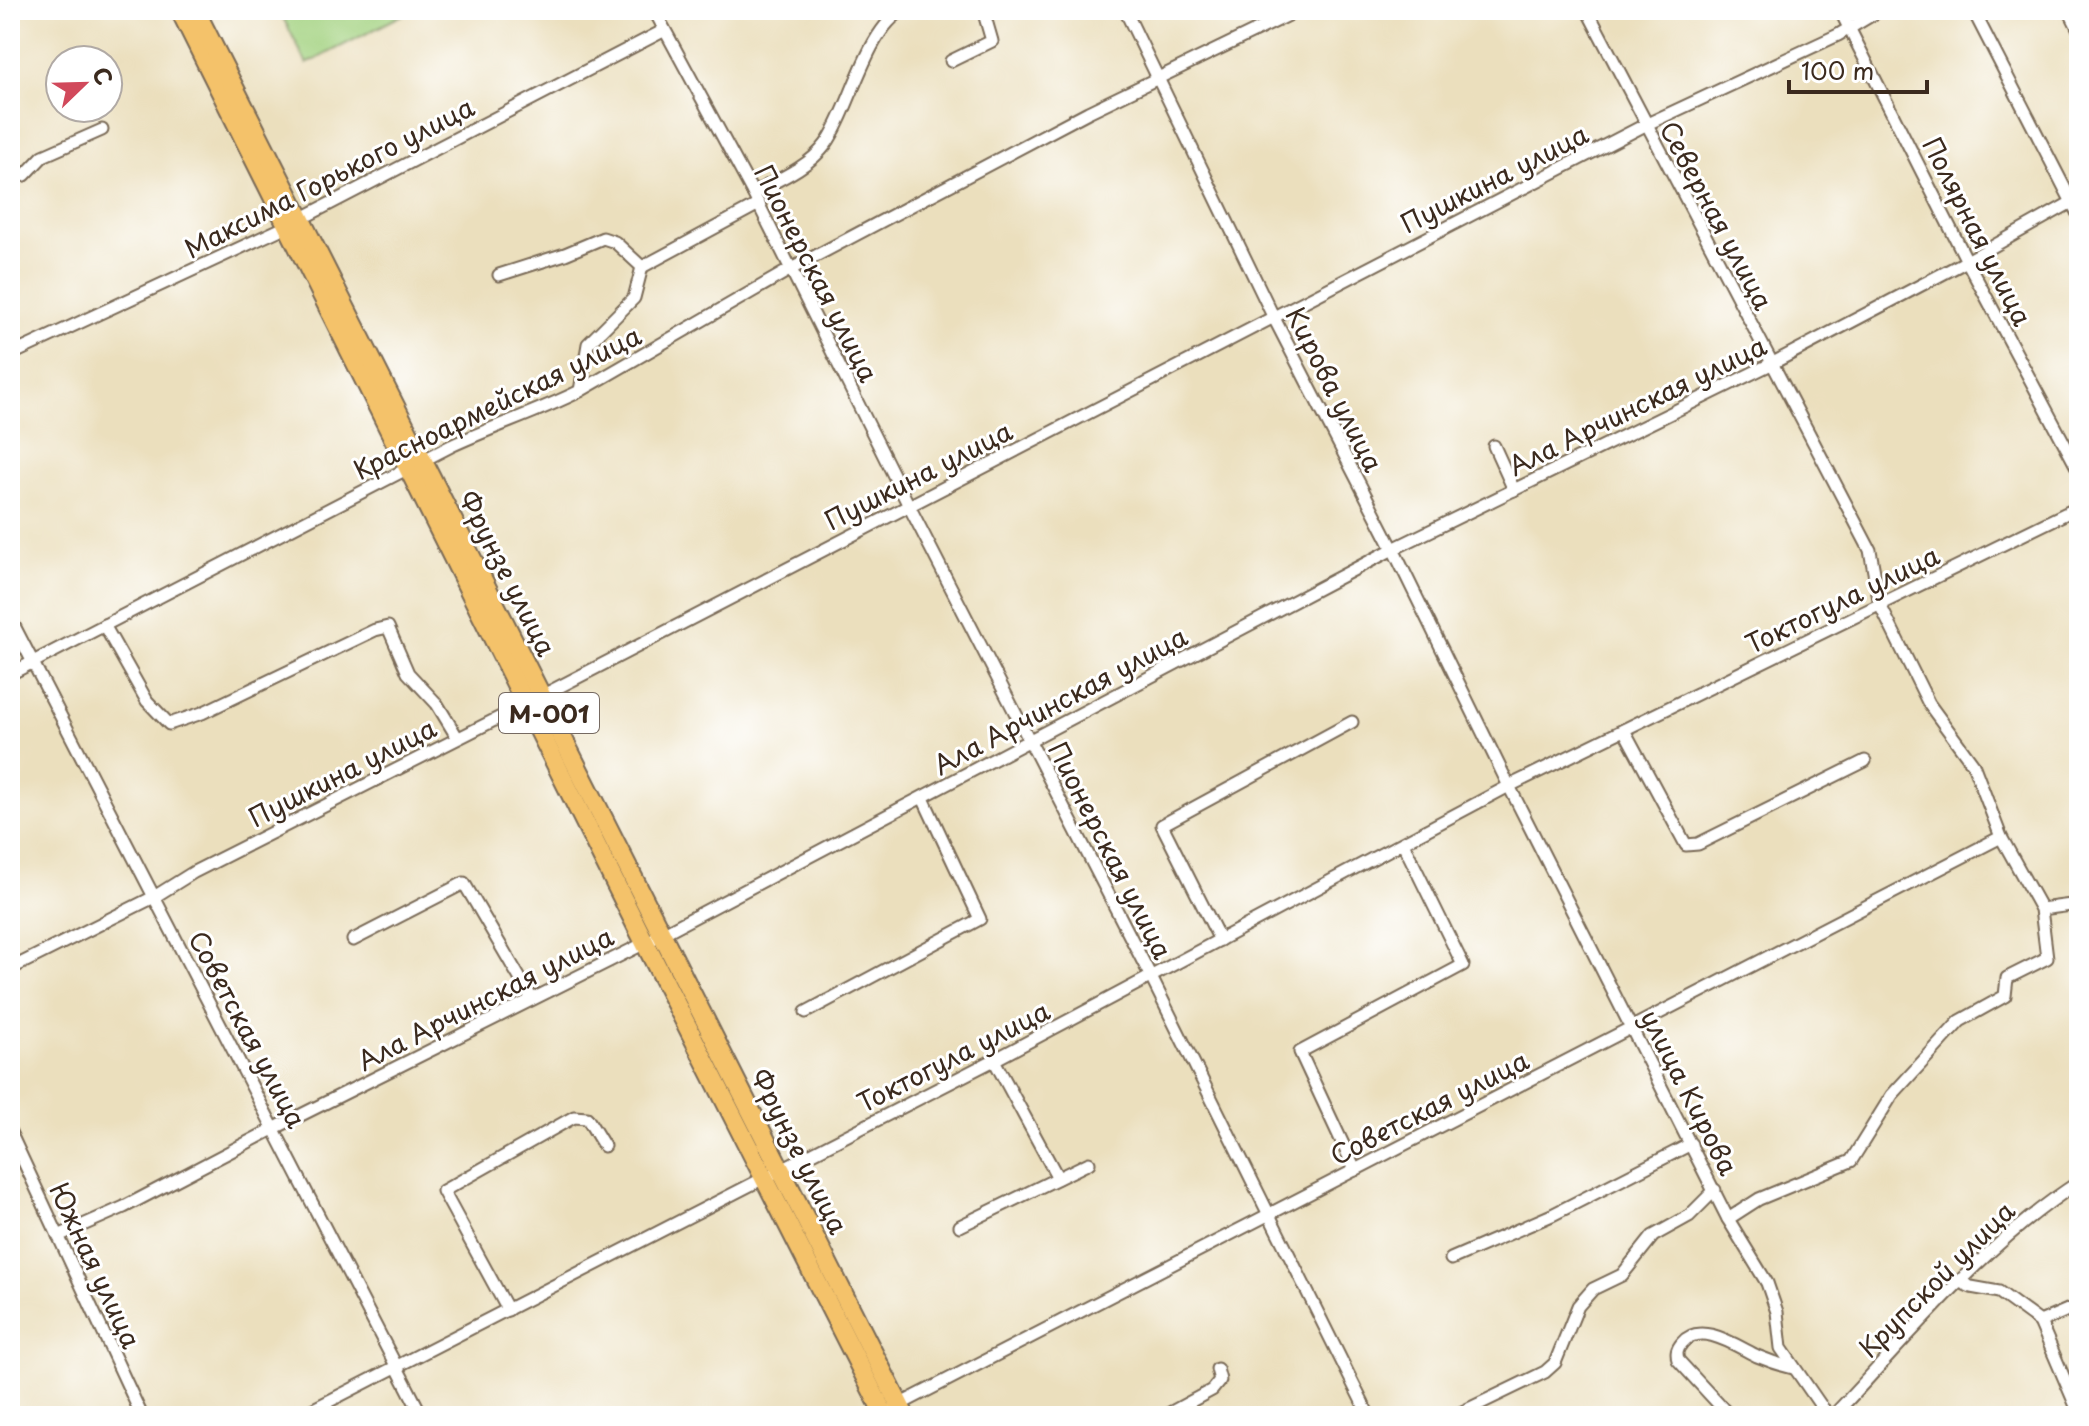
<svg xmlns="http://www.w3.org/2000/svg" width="2089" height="1426" font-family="'Playpen Sans',sans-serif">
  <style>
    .pitch { fill: #a4d382; stroke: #707e50; stroke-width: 2 }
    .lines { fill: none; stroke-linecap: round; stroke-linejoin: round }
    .minor-casing { stroke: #796956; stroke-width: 15 }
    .primary-casing { stroke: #796956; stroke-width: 22 }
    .minor { stroke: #fff; stroke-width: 11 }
    .primary { stroke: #f4c26a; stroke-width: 18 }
    .labels { text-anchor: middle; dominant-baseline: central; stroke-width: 6; stroke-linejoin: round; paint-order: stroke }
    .shield { fill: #fff; stroke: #766a62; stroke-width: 2 }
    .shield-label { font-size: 24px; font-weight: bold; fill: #3b2a1e }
    .street-label { font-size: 26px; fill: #3b2a1e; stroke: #fff }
  </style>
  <rect width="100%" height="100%" fill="#fff"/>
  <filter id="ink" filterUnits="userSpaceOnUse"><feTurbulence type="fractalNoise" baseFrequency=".0125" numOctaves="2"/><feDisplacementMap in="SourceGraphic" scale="16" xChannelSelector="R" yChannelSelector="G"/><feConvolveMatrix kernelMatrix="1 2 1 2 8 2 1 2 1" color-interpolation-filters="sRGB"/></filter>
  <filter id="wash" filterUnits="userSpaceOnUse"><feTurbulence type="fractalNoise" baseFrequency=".006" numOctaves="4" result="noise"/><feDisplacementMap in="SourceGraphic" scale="32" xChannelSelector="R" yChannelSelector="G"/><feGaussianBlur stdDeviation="1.8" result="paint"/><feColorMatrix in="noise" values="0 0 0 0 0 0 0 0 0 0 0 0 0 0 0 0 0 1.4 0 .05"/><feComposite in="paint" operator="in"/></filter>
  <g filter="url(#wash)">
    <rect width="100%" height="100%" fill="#ebdfbd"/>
    <path class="pitch" d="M279,10h133l-105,54z"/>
  </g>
  <g filter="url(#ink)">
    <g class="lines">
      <g class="minor-casing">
        <g id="minor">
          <path d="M654,10l99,183 155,311 243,473 218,439"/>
          <path d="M1125,10l148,306 120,233 116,237 219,433 39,64 10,29 4,36 47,68"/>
          <path d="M1587,10l283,540 10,55 49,99 44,60 28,73 40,72 6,49 -40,20 -2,18 -45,25 -68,74 -41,66 -92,38 -31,20"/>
          <path d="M1840,10l127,251 112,210"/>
          <path d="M1973,10l106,206"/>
          <path d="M2069,10l10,20"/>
          <path d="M951,61l41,-20 -9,-31"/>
          <path d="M10,178l15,-3 18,-19 59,-26"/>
          <path d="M753,193c25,-13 56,-26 73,-49 24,-33 41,-117 78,-134"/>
          <path d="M499,275l66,-21 38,-16 12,4 27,25"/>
          <path d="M10,355l277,-129 376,-195"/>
          <path d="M580,391l8,-47 46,-46 8,-31 117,-63"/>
          <path d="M1494,446l20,44"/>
          <path d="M10,618l412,798"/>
          <path d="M104,625l43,76 22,23 33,-11 173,-83 13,-3 20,46 29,31 20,33"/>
          <path d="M10,674l441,-228c43,-20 87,-34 129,-55l211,-122 297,-157 211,-102"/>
          <path d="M1624,730l62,115 12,-1 167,-83"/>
          <path d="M2041,909l38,-5"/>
          <path d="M353,940l111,-57 68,116"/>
          <path d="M1220,940l-58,-115 190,-103"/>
          <path d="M10,969l144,-72 40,-25 332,-168 1119,-579 193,-90 42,-25"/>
          <path d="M806,1012l174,-93 -57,-121"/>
          <path d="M994,1060l64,118"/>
          <path d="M10,1132l132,284"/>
          <path d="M1355,1170l-55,-118 163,-87 -60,-122"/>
          <path d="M960,1226l129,-63"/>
          <path d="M58,1236l66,-29 151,-79 370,-185 748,-394 378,-185 196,-103 112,-63"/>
          <path d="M1451,1259l101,-44 139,-71"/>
          <path d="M1960,1282l11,5 28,5 41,30 39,91"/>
          <path d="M508,1310l-65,-119 131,-74 13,1 17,28"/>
          <path d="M2040,1322l39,-17"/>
          <path d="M895,1407l1106,-570"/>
          <path d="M1725,1411l-47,-51c-2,-7 -1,-11 4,-17 18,-23 56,4 75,13 12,5 24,9 36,12"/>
          <path d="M300,1416l694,-356 515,-274 570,-279"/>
          <path d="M1164,1416l48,-26 8,-10 -3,-11"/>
          <path d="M1454,1416l91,-44 10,-9 23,-57 15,-17 29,-14 31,-39 36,-20 26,-26"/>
          <path d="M1833,1416c77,-81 151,-173 246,-234"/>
        </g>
      </g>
      <g class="primary-casing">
        <g id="primary">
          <path d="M180,10l465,933 240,473"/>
          <path d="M195,10l710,1406"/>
        </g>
      </g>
      <use href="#minor" class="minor"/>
      <use href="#primary" class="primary"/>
    </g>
  </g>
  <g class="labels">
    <rect class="shield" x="499" y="693" width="100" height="40" rx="6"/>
    <g class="shield-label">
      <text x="549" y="713">M-001</text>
    </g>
    <g class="street-label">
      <text transform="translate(329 177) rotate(-27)">Максима Горького улица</text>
      <text transform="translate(1494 178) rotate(-27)">Пушкина улица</text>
      <text transform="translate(1717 215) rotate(62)">Северная улица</text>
      <text transform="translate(1978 231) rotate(63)">Полярная улица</text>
      <text transform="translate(817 273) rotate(63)">Пионерская улица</text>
      <text transform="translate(1335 389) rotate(63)">Кирова улица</text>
      <text transform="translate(497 402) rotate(-26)">Красноармейская улица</text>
      <text transform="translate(1637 405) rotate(-26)">Ала Арчинская улица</text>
      <text transform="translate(918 475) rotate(-27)">Пушкина улица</text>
      <text transform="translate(508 573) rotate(63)">Фрунзе улица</text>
      <text transform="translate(1842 599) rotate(-26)">Токтогула улица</text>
      <text transform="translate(1060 700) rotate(-28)">Ала Арчинская улица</text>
      <text transform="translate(342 772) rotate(-27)">Пушкина улица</text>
      <text transform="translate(1111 850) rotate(63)">Пионерская улица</text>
      <text transform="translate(485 998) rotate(-27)">Ала Арчинская улица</text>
      <text transform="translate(248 1029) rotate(62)">Советская улица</text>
      <text transform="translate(953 1056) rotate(-27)">Токтогула улица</text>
      <text transform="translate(1690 1092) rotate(63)">улица Кирова</text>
      <text transform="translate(1429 1107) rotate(-27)">Советская улица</text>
      <text transform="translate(800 1151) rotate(63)">Фрунзе улица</text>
      <text transform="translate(96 1265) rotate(65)">Южная улица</text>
      <text transform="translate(1936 1279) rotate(-45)">Крупской улица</text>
    </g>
  </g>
  <rect width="2089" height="1426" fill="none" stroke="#fff" stroke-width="40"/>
  <g transform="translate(84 84) rotate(67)"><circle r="38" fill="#ffffff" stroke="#b1aaa5" stroke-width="2"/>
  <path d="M0-6L14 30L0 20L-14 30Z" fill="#d1495b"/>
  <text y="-12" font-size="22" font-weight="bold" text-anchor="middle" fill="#3b2a1e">С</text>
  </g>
  <path d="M1789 80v12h138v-12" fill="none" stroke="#3b2a1e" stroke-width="4"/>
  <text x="1801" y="80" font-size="24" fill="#3b2a1e" stroke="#ffffff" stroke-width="6" paint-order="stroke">100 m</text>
</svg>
